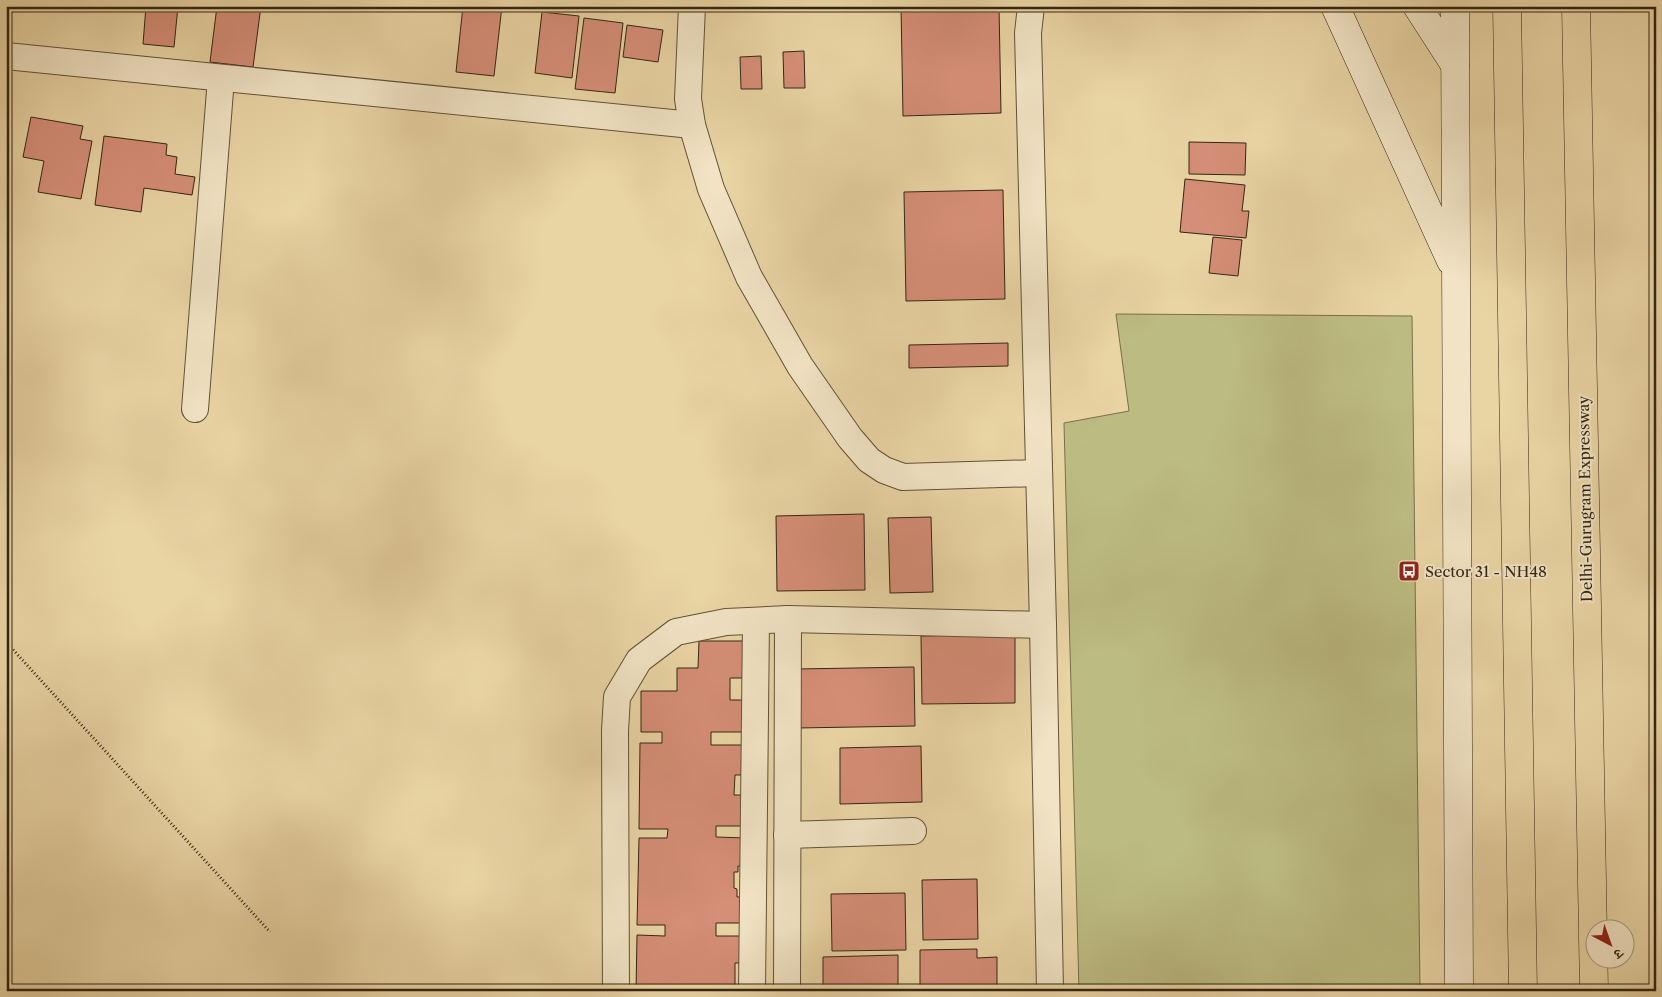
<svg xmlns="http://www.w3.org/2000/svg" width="1662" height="997" font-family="'Libre Caslon Text','Noto Serif Devanagari',serif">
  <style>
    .green { fill: #bcbb82; stroke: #78704a }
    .building { fill: #d58e77; stroke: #342613 }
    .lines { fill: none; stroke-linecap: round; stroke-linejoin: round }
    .street-casing { stroke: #615237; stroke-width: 28 }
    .secondary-casing { stroke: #342613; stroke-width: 29 }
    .highway-casing { stroke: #342613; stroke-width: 29 }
    .path { stroke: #342613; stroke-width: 3; stroke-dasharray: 1 2.5; stroke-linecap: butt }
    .street { stroke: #f1e3c4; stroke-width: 26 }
    .secondary { stroke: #f1e3c4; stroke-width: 28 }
    .highway { stroke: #e9d4a4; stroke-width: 28 }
    .labels { text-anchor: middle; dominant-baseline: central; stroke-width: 4; stroke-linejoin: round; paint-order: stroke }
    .street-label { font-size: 15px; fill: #342613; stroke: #f1e3c4 }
    .poi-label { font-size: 15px; fill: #342613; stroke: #f1e3c4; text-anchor: start }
  </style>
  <rect width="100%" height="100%" fill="#e9d4a4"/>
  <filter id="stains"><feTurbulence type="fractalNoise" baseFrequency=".004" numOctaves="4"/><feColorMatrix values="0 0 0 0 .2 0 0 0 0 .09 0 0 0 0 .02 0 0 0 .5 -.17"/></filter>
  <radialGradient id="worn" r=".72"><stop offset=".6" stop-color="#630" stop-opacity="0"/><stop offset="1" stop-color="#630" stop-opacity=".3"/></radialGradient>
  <path class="green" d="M1116,314l296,2 8,675h-341l-15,-568 65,-12z"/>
  <g class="building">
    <path d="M146,6h32l-4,41 -31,-3z"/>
    <path d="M217,6h44l-8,61 -43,-5z"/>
    <path d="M463,6h39l-8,70 -38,-4z"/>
    <path d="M901,6h98l2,107 -98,3z"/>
    <path d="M542,12l37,4 -7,62 -37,-5z"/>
    <path d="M584,18l39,5 -8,70 -40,-4z"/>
    <path d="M627,25l36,5 -5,32 -35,-5z"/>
    <path d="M804,51l1,37h-21l-1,-36z"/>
    <path d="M761,56l1,33h-21l-1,-32z"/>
    <path d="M31,117l52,9 -3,13 12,2 -11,58 -43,-7 6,-31 -21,-4z"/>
    <path d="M104,136l63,8 -1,11 11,2 -2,17 20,3 -3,18 -48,-7 -3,24 -46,-7z"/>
    <path d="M1189,142l57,1 -1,32 -56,-1z"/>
    <path d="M1185,179l60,6 -3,26h7l-3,27 -66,-6z"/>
    <path d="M1003,190l2,109 -99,2 -2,-109z"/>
    <path d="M1213,237l29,3 -4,36 -29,-3z"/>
    <path d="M1008,343v23l-99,2v-23z"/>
    <path d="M864,514l1,76 -88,1 -1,-75z"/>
    <path d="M931,517l2,75 -43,1 -2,-75z"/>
    <path d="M1015,634v69l-93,1 -1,-68z"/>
    <path d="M699,641h45l-1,37h-13v22h13l5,32h-37v13h35l-1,30h-10l-1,20h11l-1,31h-28v11l30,1v28h-8v6h-4v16l3,1v8h8v26h-29v13h29l-1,27h-9v26l9,2h-108l1,-56 28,1v-11h-28l2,-87h28l1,-9h-29l1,-86h22v-11h-21v-41h36v-23h21z"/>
    <path d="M914,667l1,59 -118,2 -1,-59z"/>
    <path d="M921,746l1,56 -82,2v-56z"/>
    <path d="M977,879l1,60 -55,1 -1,-60z"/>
    <path d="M905,893l1,57 -74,1 -1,-57z"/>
    <path d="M977,949v9l20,-1v34h-77v-41z"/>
    <path d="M898,955v36h-75v-34z"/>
  </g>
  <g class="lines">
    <g class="street-casing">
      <g id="street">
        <path d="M692,6l-4,93 4,26 19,64 38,88 51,89 50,72 19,22 15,10 19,7 136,-4"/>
        <path d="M1031,6l-3,27 15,592 7,366"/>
        <path d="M6,56l686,69"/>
        <path d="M195,409l26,-331"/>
        <path d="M787,835l126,-4"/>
        <path d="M616,991l-1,-260 2,-34 22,-37 37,-28 50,-10 62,-3 255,6"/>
        <path d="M752,991l4,-370"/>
        <path d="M787,991l1,-372"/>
      </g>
    </g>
    <g class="secondary-casing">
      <g id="secondary">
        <path d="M1335,6l116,255"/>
        <path d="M1417,6l38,59"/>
        <path d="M1455,6l4,985"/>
      </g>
    </g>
    <g class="highway-casing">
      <g id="highway">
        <path d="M1507,6l16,985"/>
        <path d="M1576,6l18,985"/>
      </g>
    </g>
    <path class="path" d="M6,642l264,290"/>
    <use href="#street" class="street"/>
    <use href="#secondary" class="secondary"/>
    <use href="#highway" class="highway"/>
  </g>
  <defs>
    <g id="bus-square" transform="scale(1.125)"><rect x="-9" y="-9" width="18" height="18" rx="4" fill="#8f2418" stroke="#f1e3c4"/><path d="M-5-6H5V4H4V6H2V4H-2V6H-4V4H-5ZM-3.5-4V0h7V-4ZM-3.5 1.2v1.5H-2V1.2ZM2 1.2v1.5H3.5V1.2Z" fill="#fff"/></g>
  </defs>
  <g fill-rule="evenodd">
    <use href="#bus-square" x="1409" y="571"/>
  </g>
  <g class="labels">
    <g class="street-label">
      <text transform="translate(1585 499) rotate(-91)">Delhi-Gurugram Expressway</text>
    </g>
    <g class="poi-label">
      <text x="1425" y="571">Sector 31 - NH48</text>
    </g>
  </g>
  <rect width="1662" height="997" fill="none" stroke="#e9d4a4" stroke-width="25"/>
  <rect x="8" y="8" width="1647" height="982" fill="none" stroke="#342613" stroke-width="2.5"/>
  <rect x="12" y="12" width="1637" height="972" fill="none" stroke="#342613"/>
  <g transform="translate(1610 944) rotate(139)"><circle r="24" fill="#f1e3c4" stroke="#a5977d"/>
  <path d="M0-4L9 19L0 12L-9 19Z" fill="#8f2418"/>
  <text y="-8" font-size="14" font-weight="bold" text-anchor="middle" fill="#342613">उ</text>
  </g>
  <rect width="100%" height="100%" filter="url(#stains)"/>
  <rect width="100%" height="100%" fill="url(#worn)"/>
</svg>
